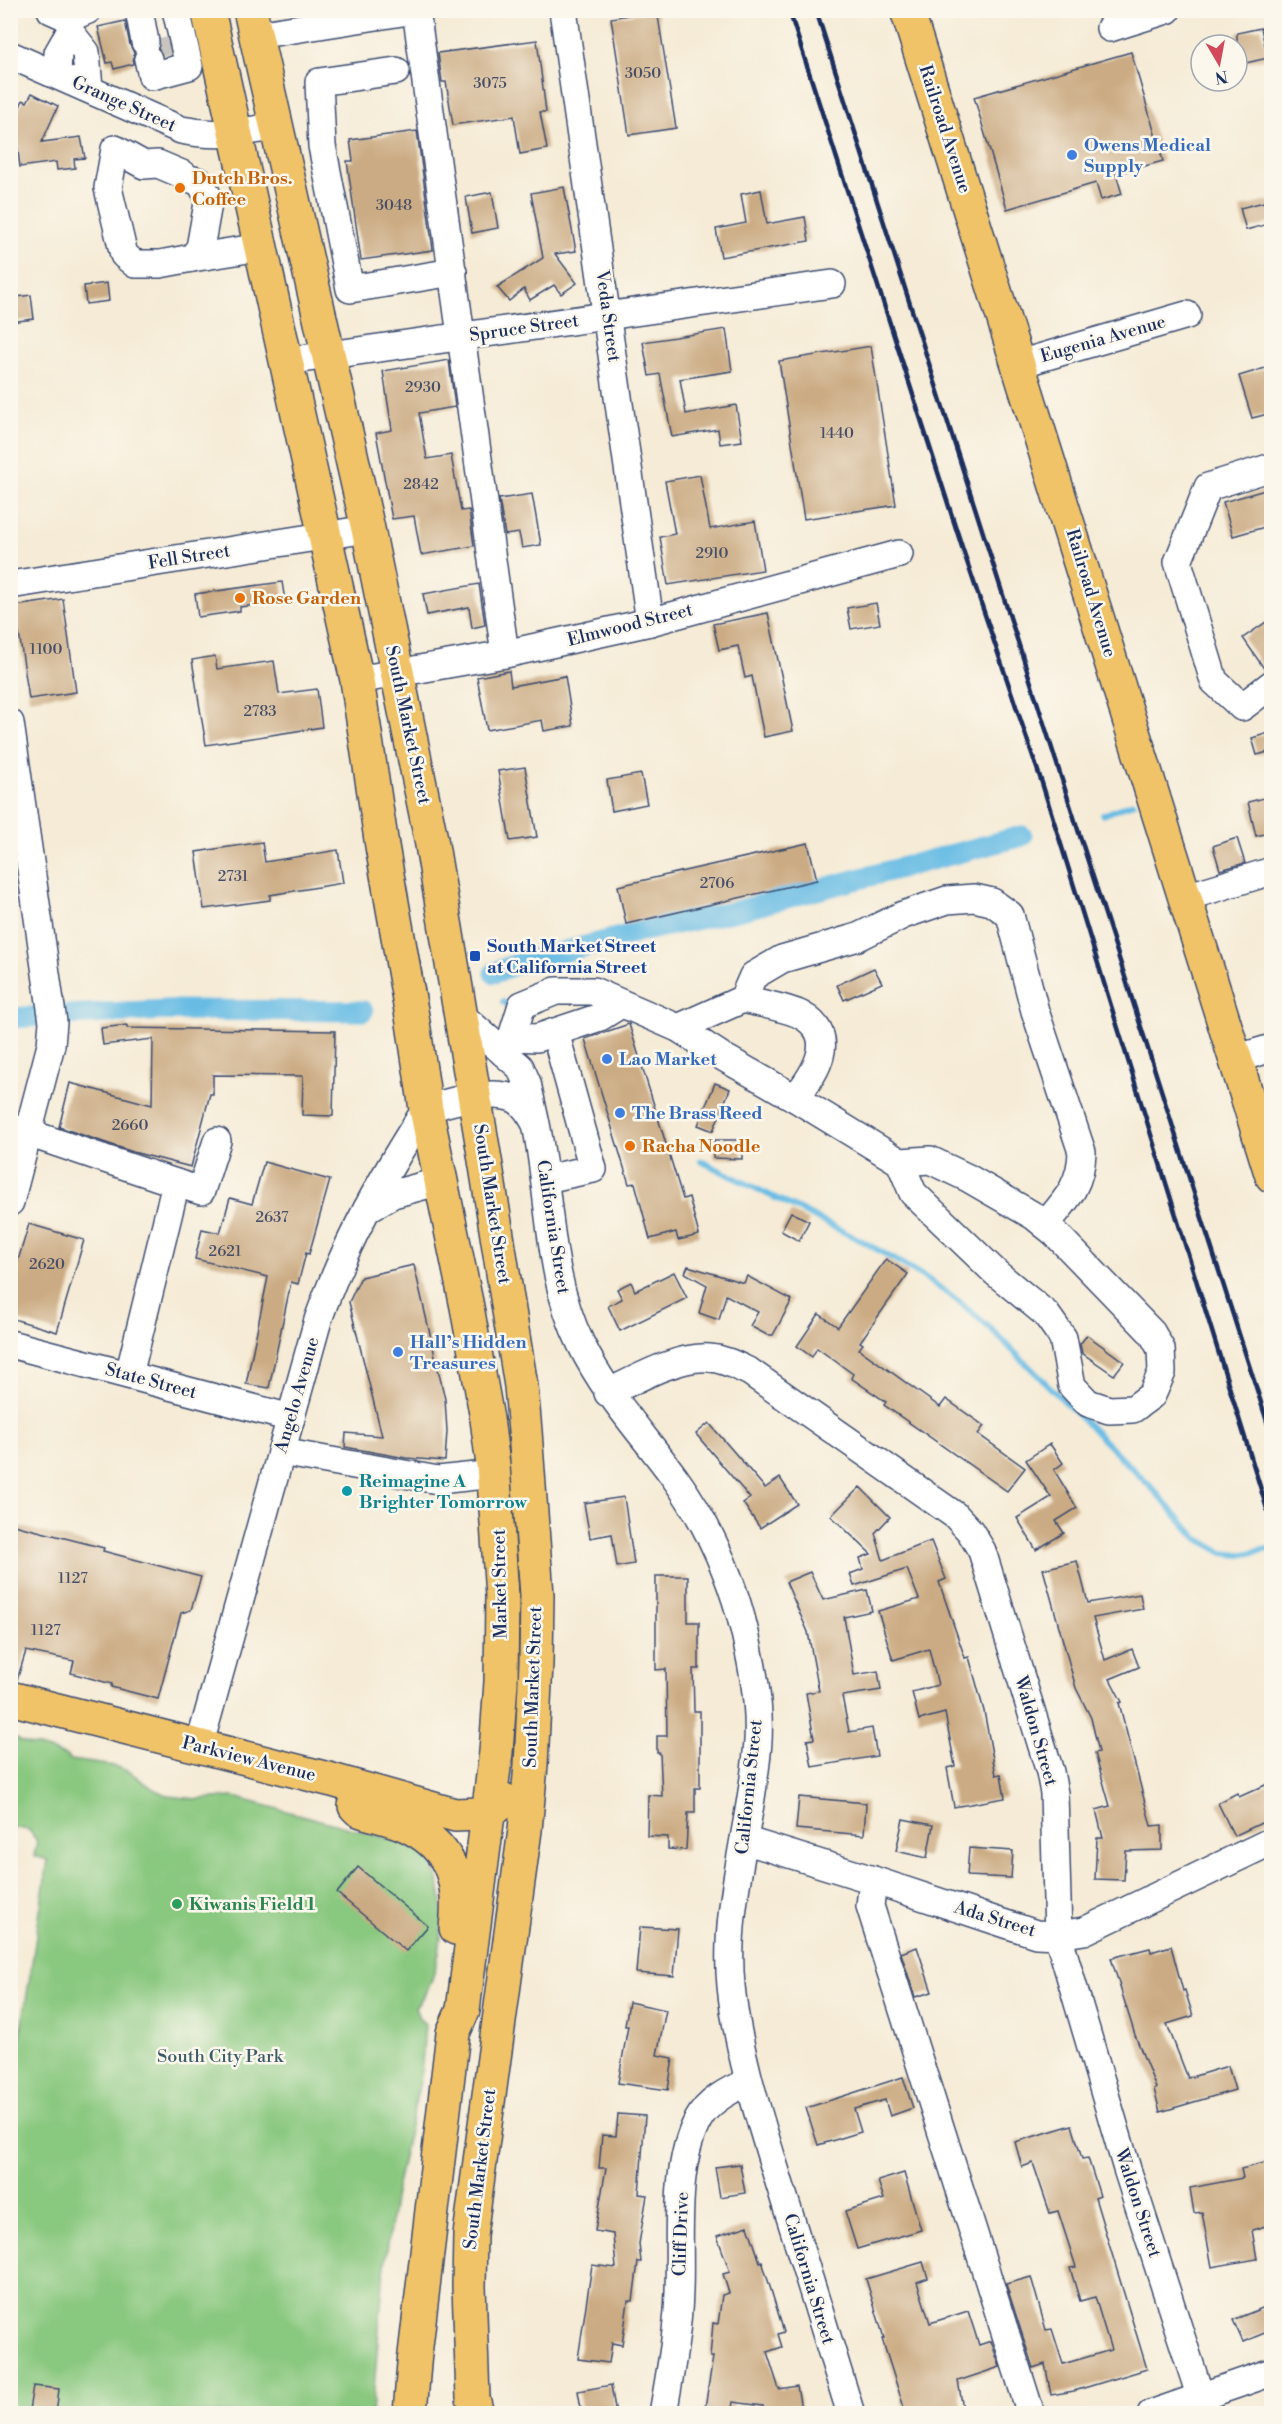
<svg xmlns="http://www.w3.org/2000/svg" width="1282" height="2424" font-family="'Libre Bodoni',serif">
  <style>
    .green { fill: #89c87f; stroke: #527c6e; stroke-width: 1.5 }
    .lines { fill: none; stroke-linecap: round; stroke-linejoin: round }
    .stream { stroke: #68bce4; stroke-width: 6 }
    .canal { stroke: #68bce4; stroke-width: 21 }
    .building { fill: #cbab83 }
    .minor-tunnel { stroke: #c9c5be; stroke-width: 27; stroke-dasharray: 27 14; stroke-linecap: butt }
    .minor-casing { stroke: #3c4b70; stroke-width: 30 }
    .major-casing { stroke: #3c4b70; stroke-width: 36 }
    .minor { stroke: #fff; stroke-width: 27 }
    .major { stroke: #f1c369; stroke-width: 33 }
    .rail { stroke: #1b2f5e; stroke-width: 4.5 }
    .shop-dot { fill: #3f7fe0; stroke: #fbf7ec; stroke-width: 2 }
    .food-dot { fill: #e8710a; stroke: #fbf7ec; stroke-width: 2 }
    .transit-dot { fill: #1a4fb4; stroke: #fbf7ec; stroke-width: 2 }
    .culture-dot { fill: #0f9aa8; stroke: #fbf7ec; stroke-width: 2 }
    .leisure-dot { fill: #2e9e5b; stroke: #fbf7ec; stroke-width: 2 }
    .labels { text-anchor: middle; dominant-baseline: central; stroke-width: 5; stroke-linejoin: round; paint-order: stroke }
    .number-label { font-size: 15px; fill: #474e67 }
    .street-label { font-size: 18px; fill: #1b2f5e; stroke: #fbf7ec }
    .shop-label { font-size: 18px; font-weight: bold; fill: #366cbe; stroke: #fbf7ec; text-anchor: start }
    .food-label { font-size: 18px; font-weight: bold; fill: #c56008; stroke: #fbf7ec; text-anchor: start }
    .transit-label { font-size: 18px; font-weight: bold; fill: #164399; stroke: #fbf7ec; text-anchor: start }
    .culture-label { font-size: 18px; font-weight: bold; fill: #0d838f; stroke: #fbf7ec; text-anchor: start }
    .leisure-label { font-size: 18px; font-weight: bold; fill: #27864d; stroke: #fbf7ec; text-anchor: start }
    .park-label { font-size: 18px; fill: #3c5d68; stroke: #fbf7ec }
  </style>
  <rect width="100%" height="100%" fill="#fbf7ec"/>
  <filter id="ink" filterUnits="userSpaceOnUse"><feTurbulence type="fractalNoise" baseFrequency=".0167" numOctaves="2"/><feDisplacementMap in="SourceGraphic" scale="12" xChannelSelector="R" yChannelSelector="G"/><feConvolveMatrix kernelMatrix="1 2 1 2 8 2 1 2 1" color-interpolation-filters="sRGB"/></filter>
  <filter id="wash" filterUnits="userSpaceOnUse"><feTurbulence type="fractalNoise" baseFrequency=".008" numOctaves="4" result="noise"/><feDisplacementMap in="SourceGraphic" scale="24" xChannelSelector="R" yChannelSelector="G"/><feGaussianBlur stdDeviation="1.35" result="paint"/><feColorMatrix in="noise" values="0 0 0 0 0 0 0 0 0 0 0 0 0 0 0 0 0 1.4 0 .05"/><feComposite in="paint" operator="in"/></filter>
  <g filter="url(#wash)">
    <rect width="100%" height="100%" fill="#f5ebd6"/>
    <path class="green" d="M10,1735l12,7 43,13 6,5 43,6 16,6 22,16 16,8 29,3 37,-2 167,45c11,5 23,11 30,22 17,26 12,82 2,112 -3,12 -11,22 -18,32l4,10 6,6 -4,52 -27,122 -11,83 -11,132h-361v-317l37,-236 -14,-4 3,-15 -8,-11 -18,-3z"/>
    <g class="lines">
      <g class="stream">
        <path d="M1103,815l30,-12"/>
        <path d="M503,1002l10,6"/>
        <path d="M701,1161l165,82 57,33 38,27 30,26 159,157 47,52 26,15 17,2 28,-6"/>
      </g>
      <g class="canal">
        <path d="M494,973l22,-9 132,-34 93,-20 281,-74"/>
        <path d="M66,1015l101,-5 196,1"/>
        <path d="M10,1018l33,-2"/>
      </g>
    </g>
    <g id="blocks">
      <g class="building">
        <path d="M657,10l19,118 -47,7 -18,-117z"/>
        <path d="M125,21l5,24 4,8 -1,11 -19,5 -2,-7 -5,1 -9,-36z"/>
        <path d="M1261,28l7,30 -31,7v-32z"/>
        <path d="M537,40l9,72h-6l7,37 -27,5 -6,-38 -61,9 -7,-43h-4l-4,-29z"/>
        <path d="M1131,52l32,109 -47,13 6,20 -21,6 -5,-17 -89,26 -33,-112z"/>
        <path d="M32,93l26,13 -16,36 39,-5 4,21 -11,1 1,9 -18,2 -1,-8 -36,5 -6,-48 9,-19 4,2z"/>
        <path d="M417,131l16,119 -72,10 -14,-99h6l-3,-21z"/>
        <path d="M564,187l12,64 -21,3 22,29 -16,11 -7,-9 -24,15 -6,-11 -15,12 -12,-14 46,-29 -12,-65z"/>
        <path d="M761,190l6,34 38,-7 4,24 -88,16 -5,-28 30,-6 -5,-29z"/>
        <path d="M492,192l6,36 -26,5 -6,-36z"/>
        <path d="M1272,200v23l-26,7 -6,-22z"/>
        <path d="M107,283l2,18 -23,3 -2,-18z"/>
        <path d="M31,295l3,24 -24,3v-24z"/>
        <path d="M726,329l6,42 -52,8 6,35 50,-9 6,36 -22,3 -2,-15 -46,8 -12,-63 -11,2 -6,-34z"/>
        <path d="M871,346l25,159 -92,14 -25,-158z"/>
        <path d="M449,360l6,47 -36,6 8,46 24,-4 10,56 8,-1 5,36 -53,9 -7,-39 -22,3 -16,-86 16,-3 -9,-59z"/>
        <path d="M1272,366v47l-20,5 -13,-42z"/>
        <path d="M700,475l10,54 45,-8 8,49 -95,15 -8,-48 15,-3 -10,-53z"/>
        <path d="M1272,488v37l-39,11 -10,-34z"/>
        <path d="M532,494l9,51 -19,3 -3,-15 -14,2 -6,-36z"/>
        <path d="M282,582l3,19 -45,6v4l-42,6 -3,-23z"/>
        <path d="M479,584l6,41 -13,3 -3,-21 -42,8 -4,-21z"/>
        <path d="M63,599l13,93 -47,7 -14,-93z"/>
        <path d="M876,603l4,21 -29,5 -4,-21z"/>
        <path d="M768,613l25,118 -29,6 -12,-61 -7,2 -7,-32 -19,4 -6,-26z"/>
        <path d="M1272,618v51l-7,1 -22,-32z"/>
        <path d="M215,656l2,13 57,-8 5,33 38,-5 5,38 -116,18 -14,-85z"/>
        <path d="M509,671l2,15 54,-10 8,50 -29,5 -2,-11 -55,10 -10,-53z"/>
        <path d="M1272,732v19l-15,4 -5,-17z"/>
        <path d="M525,767l12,70 -27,4 -12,-70z"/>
        <path d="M641,774l6,30 -35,7 -5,-31z"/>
        <path d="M1272,796v36l-16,4 -8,-34z"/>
        <path d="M1237,838l8,25 -25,7 -7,-24z"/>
        <path d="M262,842l3,20 73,-12 5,33 -73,12v5l-66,9 -8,-57z"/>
        <path d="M808,843l9,37 -191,44 -8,-38z"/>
        <path d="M874,968l8,15 -38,17 -7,-15z"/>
        <path d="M629,1024l54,175 6,-2 10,38 -21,5 -2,-8 -26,7 -15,-56 -6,1 -44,-145z"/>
        <path d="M127,1025v3l208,3 -2,85 -31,-1 1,-39 -90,-1v19h-3l-19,73 -58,-15 -74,-25 11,-44 82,22 1,-66 -50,6 -2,-17z"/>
        <path d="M715,1083l15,6 -17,42 -15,-6z"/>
        <path d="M714,1140h28v19l-29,-1z"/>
        <path d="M264,1162l66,18 -21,74 -3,-1 -8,31 -7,-2 -22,106 -23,-4 22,-107 -73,-18 7,-30 18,4 10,-35 22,6z"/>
        <path d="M791,1212l18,9 -10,20 -18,-10z"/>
        <path d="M29,1224l55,16 -27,92 -47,-14v-31z"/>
        <path d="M886,1259l22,15 -48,68 3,2 -4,5 81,58 6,-8 38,27 -6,8 47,34 -18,23 -123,-86 2,-3 -35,-24 2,-4 -36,-26 -5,9 -15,-11 22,-32 19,13z"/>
        <path d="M414,1265l31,134 2,32 -2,30 -39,-3 -61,-11 1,-14 36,3 -33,-134 12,-25z"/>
        <path d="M688,1266l56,17 3,-7 45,24 -19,35h-6l-17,-9 8,-14 -32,-17 -7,25 -20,-7 8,-28 -22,-12z"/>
        <path d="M674,1272l13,26 -67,33 -12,-25 14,-7 -5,-10 14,-7 4,9z"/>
        <path d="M1087,1335l37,27 -10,13 -32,-22 -2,-9z"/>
        <path d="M709,1423l56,65 15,-10 17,26 -37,24 -17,-25 7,-5 -54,-64z"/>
        <path d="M1050,1444l13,19 -9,7 23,38 -21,13 8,12 -28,17 -19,-32 34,-21 -25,-37z"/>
        <path d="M860,1487l30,30 -15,16 8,27 48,-19 15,38 -7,3 26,76 4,-1 15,54 12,64 5,-1 4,24 -51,9 -7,-39 8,-2 -10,-53 -26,7 -7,-28 26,-7 -9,-36 -36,11 -15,-49 41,-12 -12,-30 -53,17 -4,-12 13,-5 -3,-11 11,-4 -40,-38z"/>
        <path d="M624,1497l10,67 -17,3 -5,-33 -22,4 -6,-35z"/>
        <path d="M10,1524l94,24 -1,3 98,26 -10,33 -10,3 -23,86 -47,-12 1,-3 -41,-11 3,-12 -48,-10 -9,29h-7z"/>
        <path d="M1077,1561l11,42 52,-9 3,15 -50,9 12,42 27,-11 7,18 -29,12 12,23 -3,1 32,123 11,-1v25l-36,1 -2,29 -29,-1 2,-41h6l-7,-28 14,-4 -15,-53 4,-1 -8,-34 -15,-30 -33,-119z"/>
        <path d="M810,1572l13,28 44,-10 5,21 -28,6 10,58 24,-4 3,19 -39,6 7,36 23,-4 5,28 -65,11 -5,-27 7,-1 -8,-46 13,-2 -11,-59 -22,-50z"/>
        <path d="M656,1576h32v46h11v47h-6l1,42h6v77h-5v25h-7l-2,37 -18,-1v-12l-21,-1 1,-41 14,1 -2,-43h-3v-17h10l-1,-67 -10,1z"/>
        <path d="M1272,1782v36l-38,18 -16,-33 19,-10 2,4z"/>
        <path d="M799,1797l67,6 -2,32 -68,-6z"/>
        <path d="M903,1819l30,6 -6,33 -31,-7z"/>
        <path d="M969,1848l44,3 -2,27 -44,-2z"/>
        <path d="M358,1867l70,59 -22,25 -69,-58z"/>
        <path d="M640,1927l38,2 -4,47 -38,-3z"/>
        <path d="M1171,1946l12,45 2,-1 8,26 -26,8 21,54 40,-12 7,24 -75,22 -6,-23 2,-1 -21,-53 -24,-77 39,-10 1,4z"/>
        <path d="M917,1947l15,45 -17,5 -14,-44z"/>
        <path d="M629,2002l37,8 -9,45 16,3 -5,32 -50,-7 10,-57h-3z"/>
        <path d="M903,2077l10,31 -23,8 -5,-16 -31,9 7,23 -43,13 -12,-37z"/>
        <path d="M618,2114l27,2 -6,78 8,1 -8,49 2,18h-3l-5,39h-5l-6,44 -10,-2 -3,20 -31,-4 14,-94 24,3 -3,-34 -18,-3 11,-63h-7l3,-33 14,1z"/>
        <path d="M1072,2125l10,34 6,-1 12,38 -5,2 52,171 -73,22 -23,4 -6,-31 -12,4 -27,-84 25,-7 15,53 6,-1 11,35 48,-14 -16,-53 -15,4 -10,-33 6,-1 -18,-56 -8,2 -17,-50 -11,4 -7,-25z"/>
        <path d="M1272,2161v63l-20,6 5,29 -45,8 -10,-55 -8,1 -4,-25 53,-10 -2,-9z"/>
        <path d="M740,2164l5,29 -25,4 -5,-30z"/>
        <path d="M904,2173l17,57 -64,19 -12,-38 39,-12 -6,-18z"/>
        <path d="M748,2226l12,36 2,-1 22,71 -6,2 4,13 -15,5 12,37 18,-3 5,28h-37l-2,-8 -30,-4 -2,12h-27l9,-57h-3l3,-34 5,1 4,-29 7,-2 -6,-19 7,-2 -13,-36z"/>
        <path d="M923,2262l5,16 -11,4 13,41 38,-12 11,34 12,-4 9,26 -42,14 6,33h-58l-24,-75 2,-1 -18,-59z"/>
        <path d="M1272,2304v26l-29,12 -10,-22z"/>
        <path d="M611,2385l5,29h-34l-4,-23z"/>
        <path d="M33,2386l26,3 -3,25 -27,-4z"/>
      </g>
    </g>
  </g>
  <g filter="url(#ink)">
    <use href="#blocks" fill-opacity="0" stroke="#3c4b70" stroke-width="1.5"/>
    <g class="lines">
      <path class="minor-tunnel" d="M164,38l4,17"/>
      <g class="minor-casing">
        <g id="minor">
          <path d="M51,10l18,8 19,-8"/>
          <path d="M139,10l6,32"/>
          <path d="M416,10l89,644"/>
          <path d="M563,10l87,612"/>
          <path d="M1110,28l57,-18"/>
          <path d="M256,35l159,-25"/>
          <path d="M10,55l171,75c35,7 61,3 95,-4"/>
          <path d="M148,59l4,17 37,-10 -13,-56"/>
          <path d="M396,71l-77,11 3,64 28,143 103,-17"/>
          <path d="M57,75l1,-22 12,-21 16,20 3,37"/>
          <path d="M184,175l-26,-11 -14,1 -29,-16 -7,39 16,67 11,9h25l32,-6 8,-10 9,-50 -9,-16 -6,-2"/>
          <path d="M192,258l69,-11"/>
          <path d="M287,361l545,-77"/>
          <path d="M1019,364l168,-49"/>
          <path d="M1272,467l-64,20 -30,75 36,119 28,26 30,-23"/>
          <path d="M10,585l358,-56"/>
          <path d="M357,680l148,-26 145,-32 249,-68"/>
          <path d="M10,723l43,299 -2,23 -41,157"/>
          <path d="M1186,897l86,-26"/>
          <path d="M743,999c15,4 45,9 58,16 39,21 14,59 -6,83"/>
          <path d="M462,1016l58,51 7,16 8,37"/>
          <path d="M678,1028l65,-29 10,-23 29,-17 76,-22 45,-22 44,-15 27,-2 18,4 18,13 25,96 47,141c-1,34 -16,48 -37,73"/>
          <path d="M512,1037l10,-32 34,-14h37l85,37 45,29 72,41 105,64 13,31 83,80 50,41 17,24 9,48 16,17 21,7 24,-1 19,-14 10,-23 -1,-23 -9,-16 -97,-100 -21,-17 -66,-38 -38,-18 -30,2"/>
          <path d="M504,1053l8,-16 25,1 63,-21 21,-13"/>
          <path d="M1235,1059l37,-11"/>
          <path d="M28,1133l148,50 -47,192"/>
          <path d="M545,1179l48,-10 -38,-137"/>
          <path d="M176,1183l25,8 16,-50"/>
          <path d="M367,1209l26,-15 48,-13"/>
          <path d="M10,1344l281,74"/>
          <path d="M608,1393c28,-14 71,-38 102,-35 15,1 27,8 40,14l206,144 14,15 12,20 68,221 4,21 4,142 69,234 79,245"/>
          <path d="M281,1452l157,28 56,-6"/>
          <path d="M199,1747l119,-427c26,-75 65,-145 108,-211 24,-7 65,-21 89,-10 10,5 16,16 21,25 15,73 11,152 45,220 24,50 62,90 94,134 33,46 57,100 70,155 8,36 15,71 13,108 -5,81 -35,163 -27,245 7,68 29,134 49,199 24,76 47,152 71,229"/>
          <path d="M744,1840l129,40 163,54 22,1 26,-4 188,-90"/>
          <path d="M873,1880l-3,26 161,508"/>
          <path d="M663,2414c7,-41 15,-82 16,-123 2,-51 -6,-125 19,-171 10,-19 31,-30 50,-38"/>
          <path d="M1151,2414l121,-42"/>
        </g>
      </g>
      <g class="major-casing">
        <g id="major">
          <path d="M208,10l149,670 25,166 30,170 14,93 41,198 20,112 6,46 9,131 -1,86 -5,70 -33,258 -10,23 -39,330 -4,51"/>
          <path d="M250,10l118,519 63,310 55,327 35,220 4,45 12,164 -1,68 -5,102 -6,65 -55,405 -1,51 4,112 4,16"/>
          <path d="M907,10l365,1166"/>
          <path d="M10,1698l322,82 123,35 25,-1 19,-9 5,-5"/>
          <path d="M355,1806l4,4c17,6 38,9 53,18 42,22 49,57 44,100"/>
        </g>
      </g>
      <use href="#minor" class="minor"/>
      <use href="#major" class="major"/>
      <g class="rail">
        <path d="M789,10l173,537 80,236 230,742"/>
        <path d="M816,10l456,1427"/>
      </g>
    </g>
  </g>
  <g class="shop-dot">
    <circle cx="1072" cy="155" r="6"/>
    <circle cx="607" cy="1059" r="6"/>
    <circle cx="620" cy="1113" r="6"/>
    <circle cx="398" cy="1352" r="6"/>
  </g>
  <g class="food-dot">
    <circle cx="180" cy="188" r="6"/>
    <circle cx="240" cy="598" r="6"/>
    <circle cx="630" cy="1146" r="6"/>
  </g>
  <rect class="transit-dot" x="469" y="950" width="12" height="12" rx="3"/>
  <circle class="culture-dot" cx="347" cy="1491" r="6"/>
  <circle class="leisure-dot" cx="177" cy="1904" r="6"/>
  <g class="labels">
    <g class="number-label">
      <text x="643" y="73">3050</text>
      <text x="490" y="83">3075</text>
      <text x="394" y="205">3048</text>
      <text x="423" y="387">2930</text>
      <text x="837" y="433">1440</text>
      <text x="421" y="484">2842</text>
      <text x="712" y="553">2910</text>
      <text x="46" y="649">1100</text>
      <text x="260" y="711">2783</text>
      <text x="233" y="876">2731</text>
      <text x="717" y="883">2706</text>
      <text x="130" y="1125">2660</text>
      <text x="272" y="1217">2637</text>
      <text x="225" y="1251">2621</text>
      <text x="47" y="1264">2620</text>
      <text x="73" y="1578">1127</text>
      <text x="46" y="1630">1127</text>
    </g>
    <g class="street-label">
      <text transform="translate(124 104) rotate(24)">Grange Street</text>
      <text transform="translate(945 129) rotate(72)">Railroad Avenue</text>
      <text transform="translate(608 316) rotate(82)">Veda Street</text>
      <text transform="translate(524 328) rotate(-8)">Spruce Street</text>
      <text transform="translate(1103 339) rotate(-16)">Eugenia Avenue</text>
      <text transform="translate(189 557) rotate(-9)">Fell Street</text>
      <text transform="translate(1091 593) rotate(73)">Railroad Avenue</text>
      <text transform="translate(630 625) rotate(-14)">Elmwood Street</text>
      <text transform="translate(408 725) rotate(78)">South Market Street</text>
      <text transform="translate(492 1204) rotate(81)">South Market Street</text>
      <text transform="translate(553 1227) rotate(81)">California Street</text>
      <text transform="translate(151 1381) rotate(15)">State Street</text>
      <text transform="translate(297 1395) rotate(-74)">Angelo Avenue</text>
      <text transform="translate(500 1584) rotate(-91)">Market Street</text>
      <text transform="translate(533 1687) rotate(-88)">South Market Street</text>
      <text transform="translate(1036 1731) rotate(74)">Waldon Street</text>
      <text transform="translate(249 1759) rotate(14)">Parkview Avenue</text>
      <text transform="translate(749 1787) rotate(-84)">California Street</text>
      <text transform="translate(995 1919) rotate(17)">Ada Street</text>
      <text transform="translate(480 2169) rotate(-83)">South Market Street</text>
      <text transform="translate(1138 2203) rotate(72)">Waldon Street</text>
      <text transform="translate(681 2234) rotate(-88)">Cliff Drive</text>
      <text transform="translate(809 2279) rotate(73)">California Street</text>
    </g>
    <g class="shop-label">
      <text x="1084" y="145">Owens Medical<tspan x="1084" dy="21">Supply</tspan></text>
      <text x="619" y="1059">Lao Market</text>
      <text x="632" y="1113">The Brass Reed</text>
      <text x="410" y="1342">Hall’s Hidden<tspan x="410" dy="21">Treasures</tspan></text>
    </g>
    <g class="food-label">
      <text x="192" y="178">Dutch Bros.<tspan x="192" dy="21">Coffee</tspan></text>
      <text x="252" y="598">Rose Garden</text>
      <text x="642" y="1146">Racha Noodle</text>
    </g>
    <g class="transit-label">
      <text x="487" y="946">South Market Street<tspan x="487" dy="21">at California Street</tspan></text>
    </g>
    <g class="culture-label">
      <text x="359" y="1481">Reimagine A<tspan x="359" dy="21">Brighter Tomorrow</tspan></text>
    </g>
    <g class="leisure-label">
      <text x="189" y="1904">Kiwanis Field 1</text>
    </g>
    <g class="park-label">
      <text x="220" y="2056">South City Park</text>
    </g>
  </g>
  <rect width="1282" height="2424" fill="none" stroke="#fbf7ec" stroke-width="36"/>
  <g transform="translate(1219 63) rotate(170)"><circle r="28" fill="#fbf7ec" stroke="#a1a7b3" stroke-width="1.5"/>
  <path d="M0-4.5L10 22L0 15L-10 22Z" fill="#d1495b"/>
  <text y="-9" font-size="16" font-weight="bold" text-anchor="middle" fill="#1b2f5e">N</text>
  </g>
</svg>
